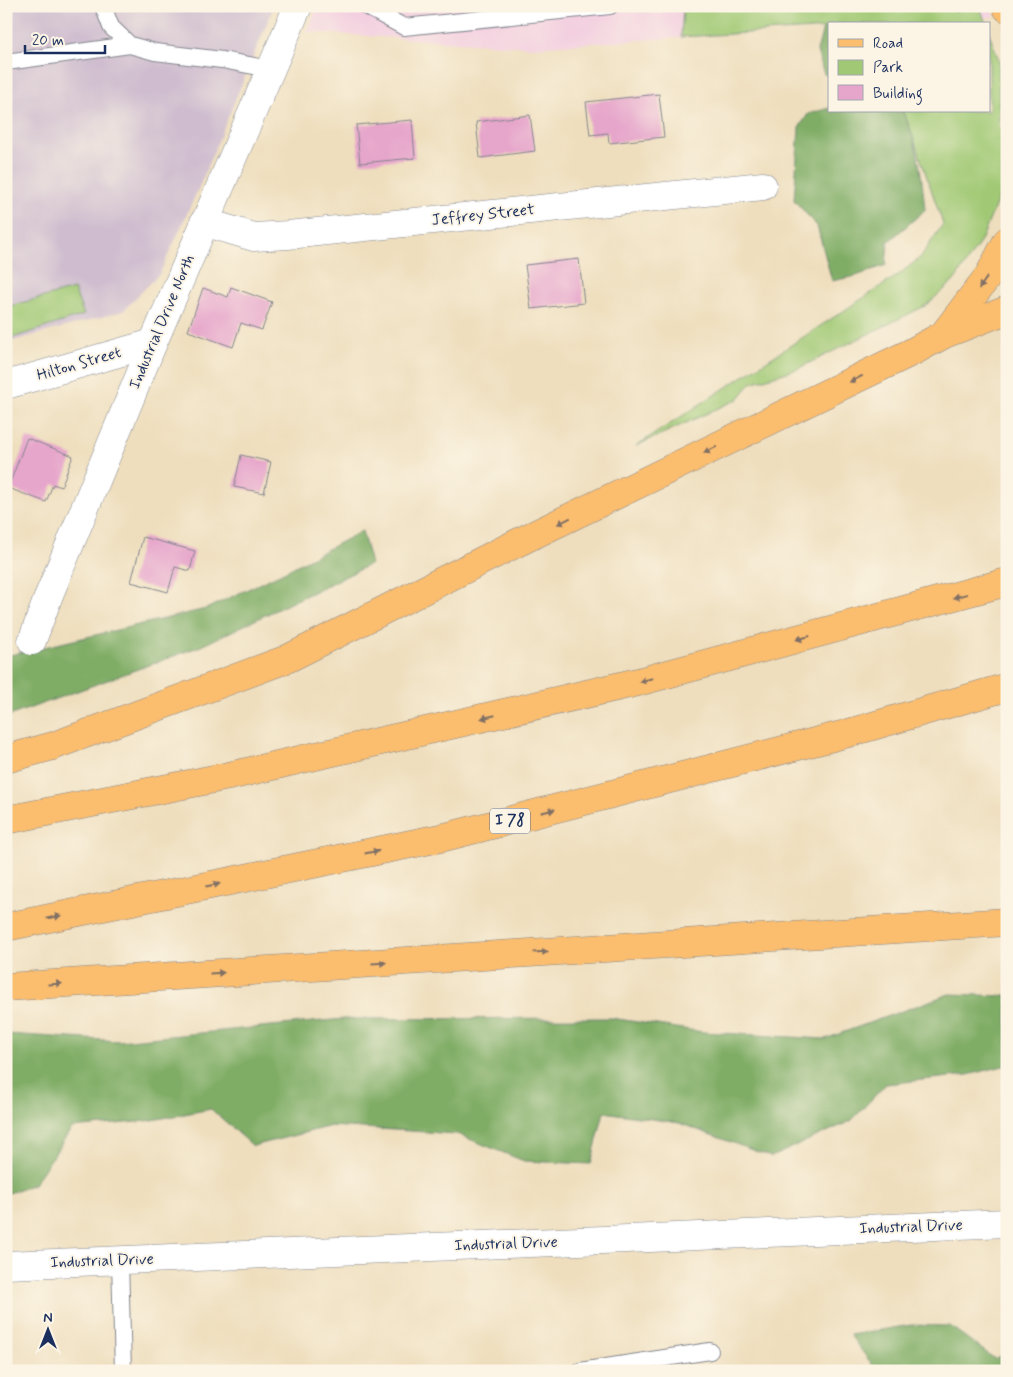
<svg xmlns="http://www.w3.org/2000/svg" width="1013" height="1377" font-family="Mynerve,sans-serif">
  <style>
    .built { fill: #f3cfe0 }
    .industrial { fill: #cfbdcf }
    .green { fill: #a1c975; stroke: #5e7c6a }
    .forest { fill: #80ad66; stroke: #4e6e62 }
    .building { fill: #e6a5cb }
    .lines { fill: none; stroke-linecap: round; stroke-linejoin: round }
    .service-casing { stroke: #84868e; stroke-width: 18 }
    .minor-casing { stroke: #84868e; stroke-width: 29 }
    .primary-casing { stroke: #84868e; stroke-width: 29 }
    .motorway-casing { stroke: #84868e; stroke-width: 29 }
    .service { stroke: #fff; stroke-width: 16 }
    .minor { stroke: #fff; stroke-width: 28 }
    .primary { stroke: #fbbd6e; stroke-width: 28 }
    .motorway { stroke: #fbbd6e; stroke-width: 28 }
    .oneway { fill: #806f65 }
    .labels { text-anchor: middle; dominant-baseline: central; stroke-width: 4; stroke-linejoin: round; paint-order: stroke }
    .shield { fill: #fcf5e5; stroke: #5e6a86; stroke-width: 1 }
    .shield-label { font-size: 15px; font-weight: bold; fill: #1b2f5e }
    .street-label { font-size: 16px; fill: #1b2f5e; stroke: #fcf5e5 }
  </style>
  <rect width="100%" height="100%" fill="#fcf5e5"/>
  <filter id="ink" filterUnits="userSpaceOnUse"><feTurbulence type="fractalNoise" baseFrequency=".02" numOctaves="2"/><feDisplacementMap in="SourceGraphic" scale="10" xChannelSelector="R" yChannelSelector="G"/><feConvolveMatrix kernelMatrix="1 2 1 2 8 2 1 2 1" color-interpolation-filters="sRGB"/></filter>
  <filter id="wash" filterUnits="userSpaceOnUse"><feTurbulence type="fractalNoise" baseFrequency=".0096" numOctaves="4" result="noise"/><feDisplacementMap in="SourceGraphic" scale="20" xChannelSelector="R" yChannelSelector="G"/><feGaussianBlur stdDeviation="1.12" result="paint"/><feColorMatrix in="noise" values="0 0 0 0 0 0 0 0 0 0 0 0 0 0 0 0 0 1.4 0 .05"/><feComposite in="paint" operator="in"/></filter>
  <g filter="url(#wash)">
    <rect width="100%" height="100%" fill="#eedebd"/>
    <path class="built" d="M318,6h673l3,11 -102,7h-63v4l-297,19 -225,-15z"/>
    <path class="industrial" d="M6,6h268l-75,181 -39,86 -37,38 -117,32z"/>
    <g class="green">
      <path d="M705,6h248l2,6 9,-3 -1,-3h17l6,18h-157v4l-148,9 2,-29z"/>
      <path d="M989,33l10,27v62l3,10v57l-21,52 -27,40 -29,25 -128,63 -46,14 -13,16 -102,47 261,-170 24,-19 22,-33 -34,-99 -7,-14h87z"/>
      <path d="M74,289l10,26 -78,25v-33z"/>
    </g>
    <g class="forest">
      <path d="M823,28h6v48l-5,-2 -7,-23z"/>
      <path d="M829,108v3h73c16,31 20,65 23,99l-37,32 -2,23 -30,11 -24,5 -15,-55 -23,-26 5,-72 9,-14z"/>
      <path d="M362,531l9,33 -170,82 -195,71v-61l200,-47 80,-38z"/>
      <path d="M949,994l58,2v69l-39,10 -82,9 -35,37 -80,36 -92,-34 -75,-11 -13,52 -67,-3 -67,-27 -126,-8 -78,20 -42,-37 -64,12 -75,7 -38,56 -28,10v-160l113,7 224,-22 268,-1 92,14 122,7z"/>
      <path d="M911,1325l39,1 45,33 12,-7v19h-130l-27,-36z"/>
    </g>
    <g id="blocks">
      <g class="building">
        <path d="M659,94l5,43 -55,6 -1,-10 -18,2 -4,-33z"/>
        <path d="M530,115l5,36 -55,7 -4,-36z"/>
        <path d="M412,120l3,38 -55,5 -4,-38z"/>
        <path d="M579,259l5,44 -53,6 -6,-44z"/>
        <path d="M231,287l41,15 -10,28 -21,-7 -8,24 -45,-16 15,-43 25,9z"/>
        <path d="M27,438l46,18 -12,31 -8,-3 -7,18 -38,-14z"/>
        <path d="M241,455l30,7 -7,31 -30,-6z"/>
        <path d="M143,537l52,14 -5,20 -15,-4 -7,25 -37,-10z"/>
      </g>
    </g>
  </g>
  <g filter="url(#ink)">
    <use href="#blocks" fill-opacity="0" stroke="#84868e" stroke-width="1"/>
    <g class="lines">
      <g class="service-casing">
        <g id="service">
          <path d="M103,6l8,21 19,18 25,7 67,8 48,9"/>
          <path d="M365,6l39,21 206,-21"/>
          <path d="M6,62l124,-17"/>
          <path d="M120,1260l3,111"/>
          <path d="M580,1371l130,-20"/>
        </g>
      </g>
      <g class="minor-casing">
        <g id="minor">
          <path d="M204,222l50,15 34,-2 475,-49"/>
          <path d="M6,385l147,-42"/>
          <path d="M32,641l17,-46 104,-252 145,-337"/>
          <path d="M6,1265l1001,-42"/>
        </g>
      </g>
      <g class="primary-casing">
        <path id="primary" d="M1006,6l1,2"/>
      </g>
      <g class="motorway-casing">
        <g id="motorway">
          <path d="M945,334l62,-24"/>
          <path d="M6,759l47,-13 234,-87 234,-118 391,-189 31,-17 46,-60 18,-34"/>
          <path d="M6,820l223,-44 409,-94 369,-100"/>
          <path d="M6,927l439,-90 400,-103 162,-47"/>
          <path d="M6,987l1001,-65"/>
        </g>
      </g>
      <use href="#service" class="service"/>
      <use href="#minor" class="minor"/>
      <use href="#primary" class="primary"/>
      <use href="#motorway" class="motorway"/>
    </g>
    <defs><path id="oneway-solid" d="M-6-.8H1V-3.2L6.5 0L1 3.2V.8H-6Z" transform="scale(1.25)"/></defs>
    <g class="oneway">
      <use href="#oneway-solid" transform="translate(983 283) rotate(125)"/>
      <use href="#oneway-solid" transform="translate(856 379) rotate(154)"/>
      <use href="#oneway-solid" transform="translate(710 450) rotate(154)"/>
      <use href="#oneway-solid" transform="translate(564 521) rotate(154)"/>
      <use href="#oneway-solid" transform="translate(960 596) rotate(165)"/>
      <use href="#oneway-solid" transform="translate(803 638) rotate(165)"/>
      <use href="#oneway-solid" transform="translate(646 680) rotate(165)"/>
      <use href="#oneway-solid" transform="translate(488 717) rotate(167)"/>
      <use href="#oneway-solid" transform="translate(548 811) rotate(-14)"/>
      <use href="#oneway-solid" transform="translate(372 852) rotate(-11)"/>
      <use href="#oneway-solid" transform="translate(213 885) rotate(-11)"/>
      <use href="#oneway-solid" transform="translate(54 917) rotate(-12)"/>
      <use href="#oneway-solid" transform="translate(541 952) rotate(-4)"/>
      <use href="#oneway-solid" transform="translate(379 963) rotate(-4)"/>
      <use href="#oneway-solid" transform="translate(217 973) rotate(-4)"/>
      <use href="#oneway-solid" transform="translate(55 984) rotate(-4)"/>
    </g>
  </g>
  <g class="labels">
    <rect class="shield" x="490" y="808.5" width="40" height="25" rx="4"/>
    <g class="shield-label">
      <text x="510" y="821">I 78</text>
    </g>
    <g class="street-label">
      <text transform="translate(483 215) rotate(-6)">Jeffrey Street</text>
      <text transform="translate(162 322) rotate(-67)">Industrial Drive North</text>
      <text transform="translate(79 364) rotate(-16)">Hilton Street</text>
      <text transform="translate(911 1227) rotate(-2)">Industrial Drive</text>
      <text transform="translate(506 1244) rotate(-2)">Industrial Drive</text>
      <text transform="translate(102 1261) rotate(-2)">Industrial Drive</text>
    </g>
  </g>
  <rect width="1013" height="1377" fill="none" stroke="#fcf5e5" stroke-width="25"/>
  <rect x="828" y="22" width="162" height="90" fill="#fcf5e5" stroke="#a2a6af"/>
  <rect x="838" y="39" width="25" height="8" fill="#fbbd6e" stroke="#a2a6af"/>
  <text x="873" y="48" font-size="15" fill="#1b2f5e">Road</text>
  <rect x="838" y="60" width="25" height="15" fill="#a1c975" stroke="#a2a6af"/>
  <text x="873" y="72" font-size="15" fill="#1b2f5e">Park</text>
  <rect x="838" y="85" width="25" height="15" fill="#e6a5cb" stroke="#a2a6af"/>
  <text x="873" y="98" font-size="15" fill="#1b2f5e">Building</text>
  <g transform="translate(48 1330)" stroke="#fcf5e5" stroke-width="4" paint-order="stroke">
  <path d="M0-4L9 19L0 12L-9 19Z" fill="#1b2f5e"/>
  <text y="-8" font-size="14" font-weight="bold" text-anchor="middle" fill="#1b2f5e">N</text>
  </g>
  <path d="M25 45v8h80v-8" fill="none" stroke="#1b2f5e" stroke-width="2.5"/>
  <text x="32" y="45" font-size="15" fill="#1b2f5e" stroke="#fcf5e5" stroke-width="4" paint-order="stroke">20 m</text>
</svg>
